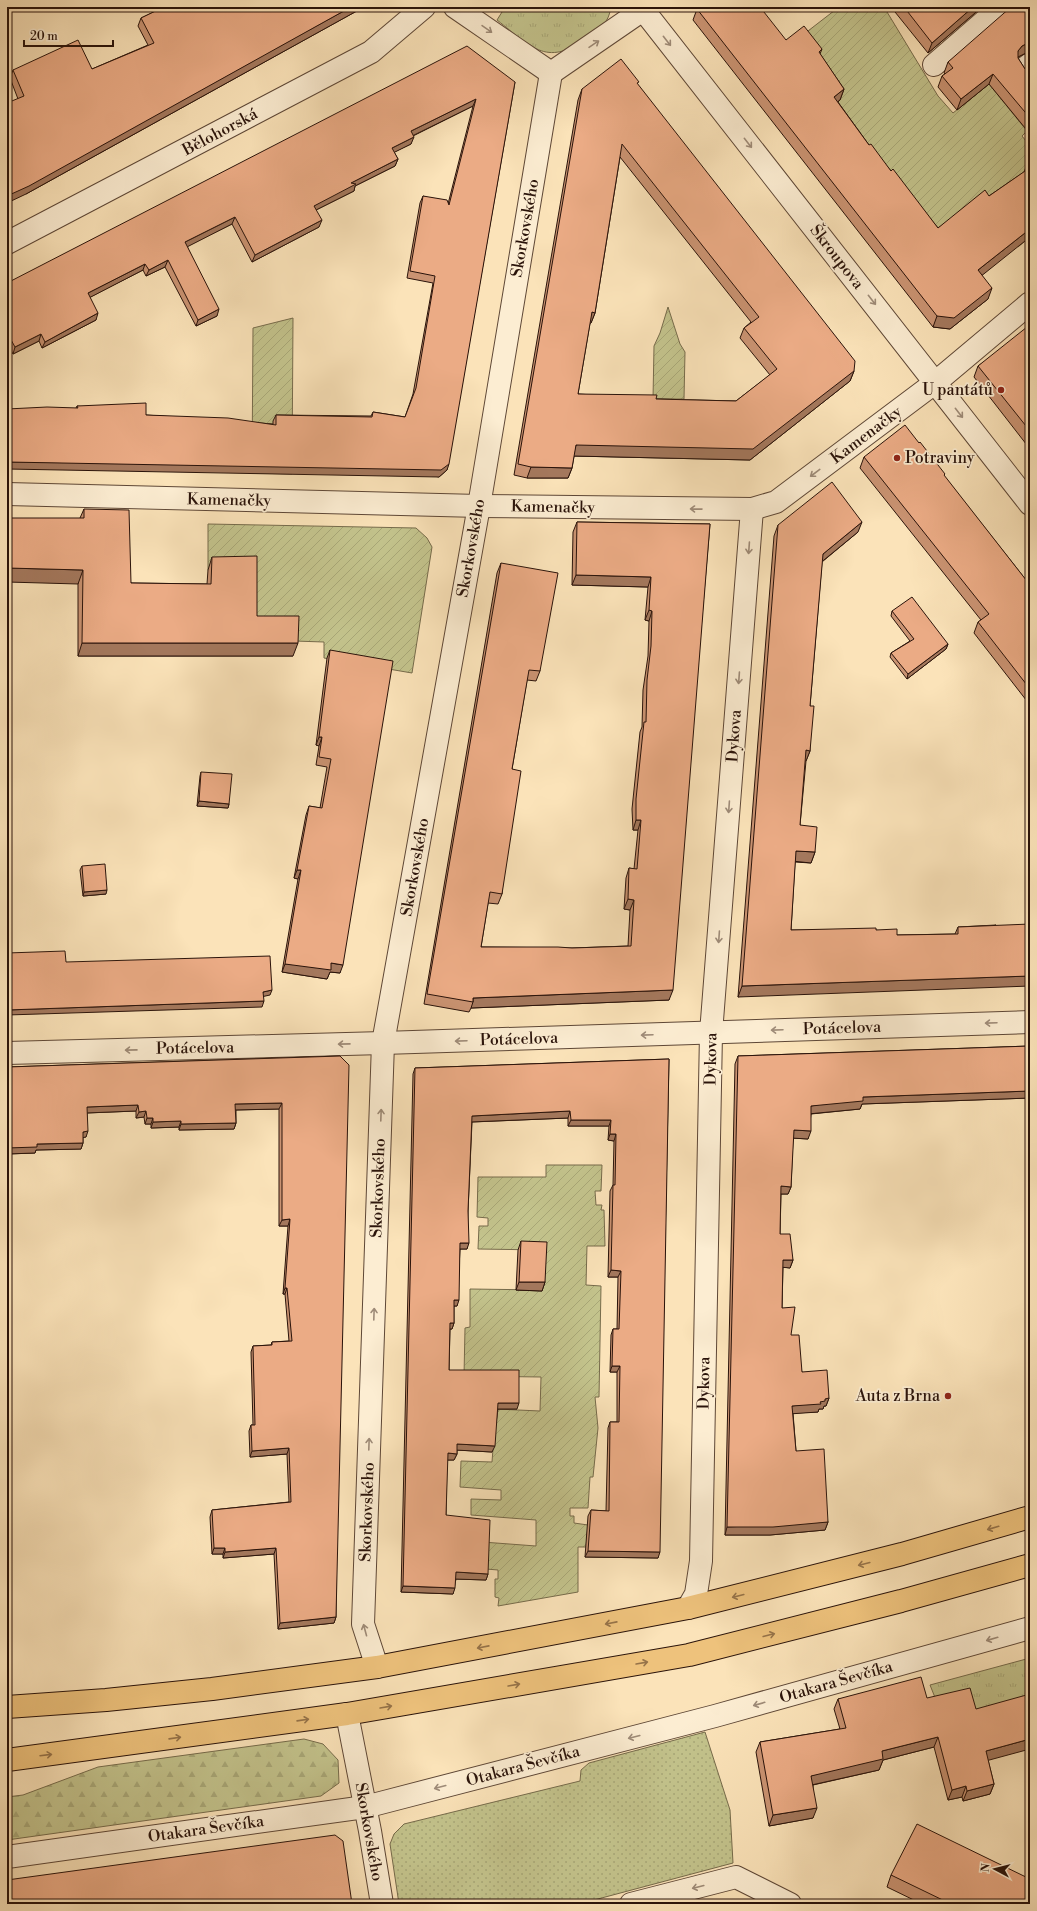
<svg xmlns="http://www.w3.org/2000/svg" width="1037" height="1911" font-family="'Libre Bodoni',serif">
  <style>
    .grass { fill: url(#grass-tufts); stroke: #766b4b }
    .forest { fill: url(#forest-firs); stroke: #766b4b }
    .park { fill: url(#park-dots); stroke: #766b4b }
    .garden { fill: url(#garden-furrows); stroke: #766b4b }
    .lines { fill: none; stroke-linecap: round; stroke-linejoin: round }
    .minor-casing { stroke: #5e4736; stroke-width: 24 }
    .major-casing { stroke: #2a130a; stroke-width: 24 }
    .minor { stroke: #fcedd2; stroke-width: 22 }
    .major { stroke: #eec27c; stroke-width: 22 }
    .wall { fill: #ca9372; stroke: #2a130a; fill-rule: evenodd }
    .shaded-wall { fill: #a4785d; stroke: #2a130a }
    .building { fill: #ebab85; stroke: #2a130a; fill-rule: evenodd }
    .oneway { stroke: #9e8b78 }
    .oneway2 { stroke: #967349 }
    .poi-dot { fill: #8f2418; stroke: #fcedd2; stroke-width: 1.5 }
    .labels { text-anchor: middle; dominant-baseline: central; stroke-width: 3.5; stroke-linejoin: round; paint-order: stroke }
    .street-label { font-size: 16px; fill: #2a130a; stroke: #fcedd2 }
    .poi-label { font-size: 16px; fill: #2a130a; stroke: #fcedd2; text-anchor: end }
  </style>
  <defs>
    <pattern id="grass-tufts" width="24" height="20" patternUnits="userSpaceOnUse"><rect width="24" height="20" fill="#c3c38c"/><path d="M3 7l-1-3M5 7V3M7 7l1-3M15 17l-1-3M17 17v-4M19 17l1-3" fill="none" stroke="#a8a777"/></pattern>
    <pattern id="forest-firs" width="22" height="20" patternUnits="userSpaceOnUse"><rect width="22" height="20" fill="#c3c38c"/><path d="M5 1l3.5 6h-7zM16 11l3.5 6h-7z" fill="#a8a777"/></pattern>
    <pattern id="park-dots" width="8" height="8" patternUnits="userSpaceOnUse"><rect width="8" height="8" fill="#c3c38c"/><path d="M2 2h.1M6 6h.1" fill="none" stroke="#a8a777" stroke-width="1.8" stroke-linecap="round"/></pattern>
    <pattern id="garden-furrows" width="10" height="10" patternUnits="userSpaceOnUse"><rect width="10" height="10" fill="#c3c38c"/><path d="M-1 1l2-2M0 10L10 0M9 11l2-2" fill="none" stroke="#a8a777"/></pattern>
  </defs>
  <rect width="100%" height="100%" fill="#fbe3b9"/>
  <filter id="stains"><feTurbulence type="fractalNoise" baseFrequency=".005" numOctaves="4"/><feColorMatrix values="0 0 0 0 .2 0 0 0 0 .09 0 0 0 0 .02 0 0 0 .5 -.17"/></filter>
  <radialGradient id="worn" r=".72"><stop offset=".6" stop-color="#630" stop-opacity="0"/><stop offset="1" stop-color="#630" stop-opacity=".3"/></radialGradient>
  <g class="grass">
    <path d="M495,7h116c-3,17 -8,17 -21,28 -42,34 -57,13 -93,-15l5,-8z"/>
    <path d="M1030,1658v45l-49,13 -43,-11 -8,-20z"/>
  </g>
  <path class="forest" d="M304,1739l19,5 15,16 1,23 -18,13 -314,44v-43l16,-2 75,-28z"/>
  <path class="park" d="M705,1732l25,78 3,53 -154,41h-180l-9,-60 4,-10 10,-10 176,-43 1,-11 8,-7z"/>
  <g class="garden">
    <path d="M839,7h45l54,89 15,17 36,-29 38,47 -5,5 8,10v91l-12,10 -37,-46 -28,64 -211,-183z"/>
    <path d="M668,307l12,37 5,8 -1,47h-31l1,-53 6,-13z"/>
    <path d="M293,318l-1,156 -40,-1 1,-145z"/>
    <path d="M208,524l208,4 11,10 5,9 -20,126 -88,-15v-16l-30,-1 -48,-12 -38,-59z"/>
    <path d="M546,1165h56l-1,26h-6l1,14h6l-1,5h3l1,36h-18l-1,39 15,1 -2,111h-4l3,31 -5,49h-3l-2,31h-18v8h4v7l14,2 -2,22h-8v45l-80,14 1,-8 -4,-1v-18h3v-9l-24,-2 -5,-27 67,5v-26l-65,-5v-16l30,1v-10l-41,-3 1,-26 31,1 4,-53 44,2 1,-34 -77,-1 1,-48 5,-1v-38l72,1 1,-40 -65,-1 1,-23h9v-8l-11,-1 1,-40h68z"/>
  </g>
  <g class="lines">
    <g class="minor-casing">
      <g id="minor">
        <path d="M455,7l96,66 96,-66"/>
        <path d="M641,7l389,497"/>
        <path d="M1030,64l-4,3 4,4"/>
        <path d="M934,65l67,-58"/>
        <path d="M7,243l364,-191 53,-45"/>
        <path d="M7,494l472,12 273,3 24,-7 160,-120 94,-79"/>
        <path d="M7,1053l376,-10 647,-21"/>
        <path d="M688,1608l8,-14 5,-33 10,-528 41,-524"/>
        <path d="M377,1667l-14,-43 20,-581 96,-537 72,-433"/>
        <path d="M347,1714l23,117 12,73"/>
        <path d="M7,1857l358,-50 350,-91 315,-88"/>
        <path d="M631,1904l105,-27 54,27"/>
      </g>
    </g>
    <g class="major-casing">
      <g id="major">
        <path d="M7,1707l99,-7 106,-11 165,-22 311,-59 214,-54 128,-37"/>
        <path d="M7,1760l340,-46 342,-59 212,-54 129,-36"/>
      </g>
    </g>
    <use href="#minor" class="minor"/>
    <use href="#major" class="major"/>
  </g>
  <g class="wall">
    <path d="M164,7h200l-338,187 -8,-95 -8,-21 3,-8 79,-1 56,-24 -10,-19 3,-8z"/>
    <path d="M891,7h91l-54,46z"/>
    <path d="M1030,7v45h-2l-10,5v1l7,11 5,3v62l-41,-50 -32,26 -19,-23 4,-11 3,-2 -1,-1 4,-11z"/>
    <path d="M697,9l89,31 36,9 -2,5 24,35 -4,11 -2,2 31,43 22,26 47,57 51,-32 35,-24 2,-5 4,-3 -48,111 6,24 -38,30 -17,-2 -240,-307z"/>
    <path d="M515,82l-68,388 -8,7 -363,-69 1,-2 69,9 127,9v-3l3,-6 95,1 2,-4 32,5 8,-23 20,-111 -26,-5 13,-75 3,-7 25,8 25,-98 -60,30 -2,8 -17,8 4,7 -3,7 -40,20 -1,5 -38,19 3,17 -67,35 -20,-38 -45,22 30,70 -21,10 -31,-59 -19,9 -3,-6 -53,27 6,23 -54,28 -3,-7 -26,13 -5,-9 -1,-62z"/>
    <path d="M638,85l216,286 -4,10 -100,79 -176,-4 -2,12 -4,10h-41l-13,-3 64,-375 4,-11zM620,157l131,165 -7,6 -4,10 30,37 -34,26 -80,-2 -78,-5 12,-71h1l4,-10z"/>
    <path d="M1030,331v118l-56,-72 4,-11z"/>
    <path d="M864,457l80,19 86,109v120l-56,-72 4,-11 3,-2 -121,-152z"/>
    <path d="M84,509l47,74 76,1 1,-14 4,-13 45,59 36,40h-215v-72l2,-66z"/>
    <path d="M577,522l133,2 -41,476 -198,8 -2,4 -45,-8 73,-431 4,-10 39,108 -4,10 -9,-1 -15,89 -10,125 -4,10 -10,-1 -7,44 91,1 56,-2 2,-36 -6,-1 2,-31 3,-10 5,1 4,-39h-5l-1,-21 8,-77 2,-5 1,-37 5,-34 1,-35 -4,-1 3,-33 -76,-2 1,-53z"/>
    <path d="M778,525l80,7 -36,30 -12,144v45l-4,10 -6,64 15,27 -4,11 -16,-1 -4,68h85l21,5 58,-1 3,-7 38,-2 -258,72 36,-461z"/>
    <path d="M892,611l56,33 -2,5 -39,30 -17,-22 1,-4 19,-12 -19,-25z"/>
    <path d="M330,650l10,323 -10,-1 -3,7 -45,-7 16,-93 -4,-1 12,-63 3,-9 11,2 7,-41 -11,-2 3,-19 -3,-1 11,-87z"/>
    <path d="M201,772l28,32 -1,4 -31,-2 3,-30z"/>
    <path d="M82,866l24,28 -23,2 -3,-26z"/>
    <path d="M1030,1046v52l-168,6 -2,5 -49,5 -3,25 -15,-1 -2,49 -3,7h-7l-1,40 13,26 -3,8 -7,-1 -1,41 20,64 27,26 -3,8h-2l-1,3h-4l-1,3 -25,1 3,38 32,71 -3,8 -55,5h-45l10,-471 3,-8z"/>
    <path d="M340,1056l-4,561 -2,6 -56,6 -4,-75 -51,4v-4h-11l-2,-37 2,-7 77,-8 -2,-48 -37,3 -1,-26 2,-6h2l-2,-73 2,-6 18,-1 1,-3 17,-1 -4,-47h-2l5,-68h-9v-117l-43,1v13l-2,6 -55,1v-3l-28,1v-4h-6l-1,-7 -8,1v-7l-49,2 -1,24h-3v6l-2,6 -45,1 -1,3 -28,1v-87z"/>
    <path d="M669,1059l-11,499 -73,-1 3,-41 3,-6 15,1 2,-83 2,-6h7v-50h-7l1,-37 2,-6h4l1,-52h-10l2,-86 3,-6 1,-44 -6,-1 1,-14h-41v-8l-96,4 -4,89 -1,38h-7l-3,57h-3v17l-2,6h-2l-1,41 68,39h-19l-6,43 -35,-2v4l-3,6h-7l-1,55 42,59 -2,6 -30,-1 -3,15 -52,-2 12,-518 2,-6z"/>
    <path d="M521,1241l24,41 -3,9 -26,-1 2,-40z"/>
    <path d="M927,1698l61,62 6,24 -4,10 -27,7 -1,-4 -14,3 -14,-53 -51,13 -4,10 -66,15v33l-44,8 -13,-74 4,-10 80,-13 -6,-20 4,-10z"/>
    <path d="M891,1875l139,29h-108l-35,-17z"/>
  </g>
  <g class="shaded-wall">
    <path d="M351,7h13l-338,187 -19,9v-7z"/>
    <path d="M973,7h9l-54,46 4,-10z"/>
    <path d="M1030,42v10h-2l-10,5 -4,5 4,-11 4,-5z"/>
    <path d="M993,74l-4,10 -32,26 4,-11z"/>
    <path d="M844,89l-4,11 -10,7 4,-10z"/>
    <path d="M476,99l-3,7 -65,32 3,-7z"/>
    <path d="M414,137l-3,7 -22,11 3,-7z"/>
    <path d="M398,159l-3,7 -40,20 -1,5 -42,21 2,-6 37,-23z"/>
    <path d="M235,217l-3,7 -49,25 2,-7z"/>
    <path d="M322,220l-3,7 -67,35 3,-7z"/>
    <path d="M1030,229v8l-55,44 3,-11z"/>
    <path d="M168,260l-3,7 -19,9 3,-6z"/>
    <path d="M145,264l-2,6 -58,30 3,-7z"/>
    <path d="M992,288l-4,11 -38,30 -17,-2 4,-11z"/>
    <path d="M219,309l-2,7 -21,10 2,-6z"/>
    <path d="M592,312l3,1 -4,10h-3z"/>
    <path d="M98,313l-2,7 -54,28 3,-6z"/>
    <path d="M41,334l-2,7 -26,13 2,-7z"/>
    <path d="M10,338l-2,7h-1v-5z"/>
    <path d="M854,371l-4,10 -100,79 -177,-4 3,-11z"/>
    <path d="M7,462l442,2 -2,6 -8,7 -432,-8z"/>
    <path d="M531,467l41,1 -4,10h-41z"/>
    <path d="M862,522l-4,10 -39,32 4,-10z"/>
    <path d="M7,568l76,2 -5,14 -71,-2z"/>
    <path d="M576,575l75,2 -3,10 -76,-2z"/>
    <path d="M649,610l3,1 -3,10 -4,-1z"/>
    <path d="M82,643h216l-5,13h-215z"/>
    <path d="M948,644l-2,5 -39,30 1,-5z"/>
    <path d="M319,737h3l-3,9 -3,-1z"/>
    <path d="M806,750l4,1 -4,10h-3z"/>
    <path d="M199,801l30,3 -1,4 -31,-2z"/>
    <path d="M636,820h5l-3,10h-5z"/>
    <path d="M796,851l19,1 -4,11 -19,-2z"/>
    <path d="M297,870h4l-3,9 -4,-1z"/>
    <path d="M107,890l-1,4 -23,2 1,-4z"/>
    <path d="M628,899l6,1 -4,10 -6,-1z"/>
    <path d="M331,963l12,2 -3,8 -10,-1 -3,7 -45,-7 3,-8z"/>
    <path d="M1030,976v10l-292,11 4,-11z"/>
    <path d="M272,990l-2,5 -9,2 2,-5z"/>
    <path d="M673,990l-4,10 -198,8 2,-6v-4z"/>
    <path d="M264,1001l-2,6 -255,8v-5z"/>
    <path d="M1030,1091v7l-168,6 -2,5 -52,5 3,-8 52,-9z"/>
    <path d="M282,1103l-3,6 -46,1 2,-6z"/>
    <path d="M138,1105l-2,6 -51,2 2,-6z"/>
    <path d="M146,1111l-2,6 -8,1 3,-6z"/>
    <path d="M570,1111l-2,7 -98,4 2,-6z"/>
    <path d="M147,1118h6l-2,6h-6z"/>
    <path d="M571,1120h40l-2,6h-41z"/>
    <path d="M181,1121l-2,6 -28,1 2,-6z"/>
    <path d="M236,1123l-2,6 -55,1 2,-6z"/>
    <path d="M794,1130l17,1 -3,8 -17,-1z"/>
    <path d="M88,1131l-2,6 -5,1 2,-6z"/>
    <path d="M610,1134h6l-2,7 -6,-1z"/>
    <path d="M83,1143l-2,6 -45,1 -1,3 -28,1v-6l30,-4z"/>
    <path d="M781,1186l10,1 -3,7h-10z"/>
    <path d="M290,1219l-2,7h-9l3,-6z"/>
    <path d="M460,1243h9l-2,6h-9z"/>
    <path d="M783,1260h10l-3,8 -10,-1z"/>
    <path d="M611,1270l10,1 -3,6h-10z"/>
    <path d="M519,1282h26l-3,9 -26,-1z"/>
    <path d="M285,1288h2l-2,6h-2z"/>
    <path d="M454,1300h5l-2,6h-5z"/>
    <path d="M450,1323h4l-2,6h-4z"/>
    <path d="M612,1366h8l-3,6h-7z"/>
    <path d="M829,1398l-3,8h-2l-1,3h-4l-1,3 -29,2 3,-8 28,-4 5,-3z"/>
    <path d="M498,1403h21l-2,6h-21z"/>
    <path d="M457,1444l38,2 -3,6 -37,-2z"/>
    <path d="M289,1448l-2,6 -37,3 2,-6z"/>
    <path d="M448,1453l9,1 -3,6h-9z"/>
    <path d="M828,1522l-3,8 -55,5h-45l2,-8z"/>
    <path d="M214,1548h11l-2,6h-11z"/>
    <path d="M276,1548l-2,6 -51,4 2,-6z"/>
    <path d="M588,1551l72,1 -2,6 -73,-1z"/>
    <path d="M456,1572l32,2 -2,6 -32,-1z"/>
    <path d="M403,1586l52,2 -2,6 -52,-2z"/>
    <path d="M336,1617l-2,6 -56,6 2,-6z"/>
    <path d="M938,1737l-4,10 -51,13 -4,10 -72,16 4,-10 71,-25z"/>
    <path d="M1030,1739v10l-48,13 4,-11z"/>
    <path d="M994,1784l-4,10 -27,7 4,-10z"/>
    <path d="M966,1786l-4,11 -14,3 4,-10z"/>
    <path d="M817,1808l-4,10 -44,8 4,-11z"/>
  </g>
  <g class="building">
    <path d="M164,7h187l-322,179 -22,10v-93l17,-7 -11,-26 65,-30 14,29 62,-26 -13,-25z"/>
    <path d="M700,7h60l26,33 18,-14 18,23 -3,3 25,37 -10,8 35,48 2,-1 20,27 2,-2 45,59 47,-38 4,6 39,-27 -2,-2 4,-3v65l-52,41 14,18 -38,30 -17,-2 -240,-307z"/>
    <path d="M904,7h69l-41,36z"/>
    <path d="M1011,7h19v35l-8,4 -4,5v7l7,11 5,3v46l-37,-44 -32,25 -19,-23 11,-8 -5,-6z"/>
    <path d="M467,46l48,36 -66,382 -8,6 -434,-8v-53l40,-2 31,1 -1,-2 69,-3v12l82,3 48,7v-10l96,2 1,-5 32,5 11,-29 19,-112 -25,-5 13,-75 24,4 2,5 27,-106 -65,32 3,6 -22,11 6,11 -47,24 5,1 -42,22 8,14 -67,35 -20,-38 -50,25 34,67 -21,11 -30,-60 -19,10 -4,-6 -57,29 10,20 -53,29 -4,-8 -26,13 -5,-9 -3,2v-57z"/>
    <path d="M621,59l18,23 -2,1 218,278 -1,10 -101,78 -177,-4 -4,23 -41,-1 -13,-3 64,-375zM622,144l137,173 -15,11 33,41 -41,32 -80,-2 1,-4 -79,-1 14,-82 3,1z"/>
    <path d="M1027,327l3,4v100l-52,-65z"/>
    <path d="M905,425l14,18 1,-1 25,32 -1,1 86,110v104l-52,-67 11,-8 -125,-157z"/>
    <path d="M832,482l30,40 -39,32 -13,152h4l-4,45 -4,-1 -6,75 17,2 -2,25 -19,-1 -5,79 85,-2v2l21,-1v6l61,-1v-7l72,-3v52l-288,10 36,-461z"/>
    <path d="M84,509l45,1 2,73 80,1 1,-27 45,-1v60h42l-1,27h-216l1,-73 -76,-2v-50h77z"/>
    <path d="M577,522l133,2 -37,466 -200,8v4l-46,-8 74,-431 57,10 -18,98 -11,-1 -17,99 9,2 -19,123 -12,-2 -9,55h77l14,1 59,-2 3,-46 -6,-1 1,-31 8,1 4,-49h-5v-21l8,-77h2l1,-42 4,-34 1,-35 -3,-1 2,-33 -75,-2z"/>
    <path d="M912,597l36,47 -40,30 -17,-21 23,-14 -22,-28z"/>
    <path d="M330,650l63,11 -50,304 -12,-2v7l-46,-6 16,-94h-4l12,-64 13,2 9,-49 -12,-2 3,-20h-3z"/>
    <path d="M201,772l31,2 -3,30 -30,-3z"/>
    <path d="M105,864l2,26 -23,2 -2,-26z"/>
    <path d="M65,951l1,11 204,-6 2,34 -9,2 1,9 -257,9v-57z"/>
    <path d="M1030,1046v45l-167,6v4l-52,5v25l-17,-1 -3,57 -10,-1 -1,48h10l3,26h-10l-1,48 13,-1 -4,28h8l3,37 25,-2 2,28 -4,1v2l-5,1 1,2 -29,2 4,45 28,-2 4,73 -55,5h-46l11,-471z"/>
    <path d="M340,1056l9,9 -13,552 -56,6 -4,-75 -51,4v-4h-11l-2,-38 79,-8 -2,-54 -37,3 -1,-26h4l-2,-79 19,-1v-3l20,-1 -5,-53h-2l5,-69 -8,1v-117l-47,1 1,19 -55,1v-3l-28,1v-4h-6l-1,-7 -7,1 -1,-7 -51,2 1,24 -5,1v11l-46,1v3l-30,1v-81z"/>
    <path d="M669,1059l-9,493 -72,-1 3,-41 18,1 1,-89h9l1,-56h-8l1,-37h6l2,-58 -10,-1 2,-85h2l1,-51h-6l1,-14h-40l-1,-9 -98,5 -4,95 1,32h-9l-1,57h-5v23h-4l-1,47h70v33h-21l-3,43 -38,-2v10l-9,-1 -2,62 44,5 -2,54 -32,-2 -1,16 -52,-2 12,-518z"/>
    <path d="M521,1241l26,1 -2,40h-26z"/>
    <path d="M921,1677l6,21 43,-10 6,21 54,-15v45l-44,12 8,33 -27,7 -1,-5 -14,4 -14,-53 -56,14 1,8 -72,17 6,32 -44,7 -13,-73 86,-14 -8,-29z"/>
    <path d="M917,1824l113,55v25h-79l-60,-29z"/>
    <path d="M335,1835l8,6 9,63h-345v-24z"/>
  </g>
  <defs><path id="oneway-shaft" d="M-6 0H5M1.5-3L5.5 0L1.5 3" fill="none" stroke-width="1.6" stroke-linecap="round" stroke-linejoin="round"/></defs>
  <g class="oneway">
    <use href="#oneway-shaft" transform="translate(487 29) rotate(35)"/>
    <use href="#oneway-shaft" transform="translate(667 41) rotate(52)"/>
    <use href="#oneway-shaft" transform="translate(594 44) rotate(-34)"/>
    <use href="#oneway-shaft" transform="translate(748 143) rotate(52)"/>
    <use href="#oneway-shaft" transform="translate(872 300) rotate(52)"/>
    <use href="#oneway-shaft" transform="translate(959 413) rotate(52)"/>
    <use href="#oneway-shaft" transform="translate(815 473) rotate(143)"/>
    <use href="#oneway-shaft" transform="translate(696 509) rotate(-179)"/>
    <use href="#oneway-shaft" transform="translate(749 548) rotate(94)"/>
    <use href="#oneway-shaft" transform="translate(739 678) rotate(94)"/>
    <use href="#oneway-shaft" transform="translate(729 807) rotate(94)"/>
    <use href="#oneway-shaft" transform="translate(719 937) rotate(94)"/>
    <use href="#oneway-shaft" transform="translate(991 1023) rotate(178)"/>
    <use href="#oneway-shaft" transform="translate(777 1030) rotate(178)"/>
    <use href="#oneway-shaft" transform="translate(647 1035) rotate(178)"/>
    <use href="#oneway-shaft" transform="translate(461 1041) rotate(178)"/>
    <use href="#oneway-shaft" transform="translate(344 1044) rotate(179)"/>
    <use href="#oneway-shaft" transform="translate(131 1050) rotate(179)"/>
    <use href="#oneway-shaft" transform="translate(381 1115) rotate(-88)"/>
    <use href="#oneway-shaft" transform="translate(374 1314) rotate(-88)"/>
    <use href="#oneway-shaft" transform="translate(369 1444) rotate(-88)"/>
    <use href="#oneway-shaft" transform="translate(365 1630) rotate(-105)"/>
    <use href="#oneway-shaft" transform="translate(992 1639) rotate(164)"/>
    <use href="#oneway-shaft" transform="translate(759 1704) rotate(164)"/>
    <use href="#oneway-shaft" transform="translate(634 1737) rotate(166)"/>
    <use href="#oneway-shaft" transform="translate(440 1787) rotate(165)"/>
    <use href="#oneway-shaft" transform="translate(698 1887) rotate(166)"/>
  </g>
  <g class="oneway2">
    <use href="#oneway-shaft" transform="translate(993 1528) rotate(164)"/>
    <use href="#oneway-shaft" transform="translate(864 1564) rotate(166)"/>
    <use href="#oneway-shaft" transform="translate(738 1596) rotate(166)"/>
    <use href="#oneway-shaft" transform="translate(611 1623) rotate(169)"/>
    <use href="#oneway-shaft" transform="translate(769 1635) rotate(-14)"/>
    <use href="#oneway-shaft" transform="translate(483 1647) rotate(169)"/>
    <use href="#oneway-shaft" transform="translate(642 1663) rotate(-10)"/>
    <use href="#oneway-shaft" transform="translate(514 1685) rotate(-10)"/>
    <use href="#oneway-shaft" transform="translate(386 1707) rotate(-10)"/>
    <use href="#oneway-shaft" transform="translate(303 1720) rotate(-8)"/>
    <use href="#oneway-shaft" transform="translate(175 1738) rotate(-8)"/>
    <use href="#oneway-shaft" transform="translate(46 1755) rotate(-7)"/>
  </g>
  <g class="poi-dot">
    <circle cx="1001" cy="390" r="4"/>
    <circle cx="897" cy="458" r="4"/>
    <circle cx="948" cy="1396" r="4"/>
  </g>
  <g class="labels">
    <g class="street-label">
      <text transform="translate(220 132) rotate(-28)">Bělohorská</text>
      <text transform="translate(525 228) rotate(-80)">Skorkovského</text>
      <text transform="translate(837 257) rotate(52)">Škroupova</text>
      <text transform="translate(866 435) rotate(-37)">Kamenačky</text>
      <text transform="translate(229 500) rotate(1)">Kamenačky</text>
      <text transform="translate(553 507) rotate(1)">Kamenačky</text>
      <text transform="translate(471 548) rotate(-80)">Skorkovského</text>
      <text transform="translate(734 736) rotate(-86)">Dykova</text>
      <text transform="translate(415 867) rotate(-80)">Skorkovského</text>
      <text transform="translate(842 1028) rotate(-2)">Potácelova</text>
      <text transform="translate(519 1039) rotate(-2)">Potácelova</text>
      <text transform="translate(195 1048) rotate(-1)">Potácelova</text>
      <text transform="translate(711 1059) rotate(-89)">Dykova</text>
      <text transform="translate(378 1188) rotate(-88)">Skorkovského</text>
      <text transform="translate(704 1383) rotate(-89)">Dykova</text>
      <text transform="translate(367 1512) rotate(-88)">Skorkovského</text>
      <text transform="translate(836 1682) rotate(-16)">Otakara Ševčíka</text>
      <text transform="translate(523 1766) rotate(-15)">Otakara Ševčíka</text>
      <text transform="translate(206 1829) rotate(-8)">Otakara Ševčíka</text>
      <text transform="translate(369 1832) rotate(80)">Skorkovského</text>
    </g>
    <g class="poi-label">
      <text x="993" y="390">U pantátů</text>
      <text x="905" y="458" text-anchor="start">Potraviny</text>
      <text x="940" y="1396">Auta z Brna</text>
    </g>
  </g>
  <rect width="1037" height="1911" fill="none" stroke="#fbe3b9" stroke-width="24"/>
  <rect x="8" y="8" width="1021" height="1895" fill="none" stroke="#2a130a" stroke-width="2"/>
  <rect x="12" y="12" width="1013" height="1887" fill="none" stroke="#2a130a"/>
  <g transform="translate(995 1869) rotate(277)" stroke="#fcedd2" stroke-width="3" paint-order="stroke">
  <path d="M0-3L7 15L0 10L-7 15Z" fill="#2a130a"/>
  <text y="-6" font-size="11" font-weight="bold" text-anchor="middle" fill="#2a130a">N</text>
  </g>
  <path d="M24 40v6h89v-6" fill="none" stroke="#2a130a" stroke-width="2"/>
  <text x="30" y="40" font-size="12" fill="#2a130a" stroke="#fcedd2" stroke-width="3" paint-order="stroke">20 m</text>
  <rect width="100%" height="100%" filter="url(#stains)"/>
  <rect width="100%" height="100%" fill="url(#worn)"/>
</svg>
